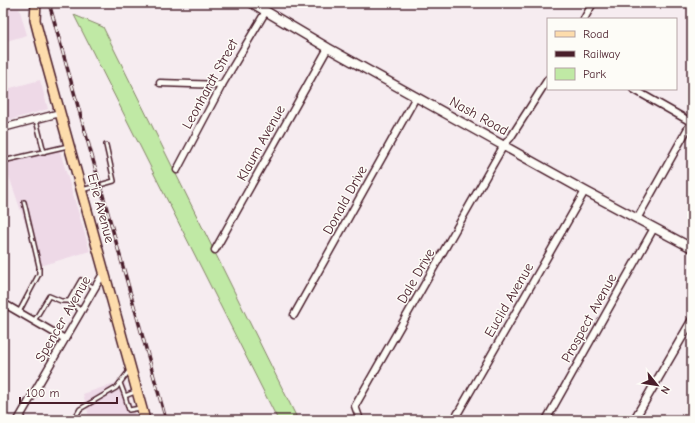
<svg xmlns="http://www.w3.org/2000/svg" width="695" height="423" font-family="'Comic Neue',sans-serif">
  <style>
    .built { fill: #eed9e7 }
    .green { fill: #c0e9a5; stroke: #858468 }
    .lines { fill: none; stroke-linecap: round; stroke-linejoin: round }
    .service-casing { stroke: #4a1f2b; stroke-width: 6 }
    .minor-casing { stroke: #4a1f2b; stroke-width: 9 }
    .tertiary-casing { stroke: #4a1f2b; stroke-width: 10 }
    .secondary-casing { stroke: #4a1f2b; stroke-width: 11 }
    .primary-casing { stroke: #4a1f2b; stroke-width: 12 }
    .service { stroke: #fdfcf7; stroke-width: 3 }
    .minor { stroke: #fdfcf7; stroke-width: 6 }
    .tertiary { stroke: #fdfcf7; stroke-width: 7 }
    .secondary { stroke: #fdfcf7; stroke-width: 8 }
    .primary { stroke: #fddcac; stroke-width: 9 }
    .rail-casing { stroke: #4a1f2b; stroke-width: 3.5 }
    .rail { stroke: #fdfcf7; stroke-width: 2; stroke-dasharray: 6; stroke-linecap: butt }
    .labels { text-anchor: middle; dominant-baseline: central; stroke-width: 3; stroke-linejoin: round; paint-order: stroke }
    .street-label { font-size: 14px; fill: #4a1f2b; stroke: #fdfcf7 }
  </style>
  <rect width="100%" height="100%" fill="#f6ecf0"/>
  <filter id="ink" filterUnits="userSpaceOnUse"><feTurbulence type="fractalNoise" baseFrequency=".025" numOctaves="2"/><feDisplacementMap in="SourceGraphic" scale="8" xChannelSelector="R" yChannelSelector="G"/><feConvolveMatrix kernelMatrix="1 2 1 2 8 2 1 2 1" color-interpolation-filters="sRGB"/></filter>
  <g filter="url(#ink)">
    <g class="built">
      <path d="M3,7l16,1 8,27 -24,7z"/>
      <path d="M40,80l8,29 -42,12h-3v-31z"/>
      <path d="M58,145l32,106 -50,15 -37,-107z"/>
      <path d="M124,380l12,40h-46l-7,-26z"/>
    </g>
    <path class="green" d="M74,15l29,12 195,393h-20z"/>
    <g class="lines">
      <g class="service-casing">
        <g id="service">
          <path d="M36,120l8,32"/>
          <path d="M3,161l65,-15"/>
          <path d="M82,190l32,-9 -8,-36"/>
          <path d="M81,311l-12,-10 12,-21 14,8"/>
          <path d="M19,312l20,-38v-8l-15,-64"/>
          <path d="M34,321l15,-25 12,5h8"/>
          <path d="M120,383l5,13"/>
          <path d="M137,391l-12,5 4,14 11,-2"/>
          <path d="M74,420l6,-11 36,-21 13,-17"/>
          <path d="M133,420l10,-3"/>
        </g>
      </g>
      <g class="minor-casing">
        <g id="minor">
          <path d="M584,19l9,-16"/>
          <path d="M160,83l62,2"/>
          <path d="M633,89l58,33"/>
          <path d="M3,128l57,-15"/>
          <path d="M177,170l45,-85 44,-74"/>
          <path d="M637,219l55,-98"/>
          <path d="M215,250l113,-202"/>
          <path d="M3,303l62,36"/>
          <path d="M294,315l122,-218"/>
          <path d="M18,420l86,-148"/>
          <path d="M360,420l-5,-14 149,-261 7,-8 37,-58"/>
          <path d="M454,420l131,-229"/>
          <path d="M546,420l108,-192"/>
        </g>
      </g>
      <g class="tertiary-casing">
        <path id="tertiary" d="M634,420l58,-100"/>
      </g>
      <g class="secondary-casing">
        <path id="secondary" d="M252,3l76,45 257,143 107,57"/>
      </g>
      <g class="primary-casing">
        <path id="primary" d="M36,3l-1,17 9,35 101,365"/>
      </g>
      <use href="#service" class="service"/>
      <use href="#minor" class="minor"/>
      <use href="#tertiary" class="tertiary"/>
      <use href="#secondary" class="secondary"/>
      <use href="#primary" class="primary"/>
      <g class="rail-casing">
        <path id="rail" d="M49,3l117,417"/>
      </g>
      <use href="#rail" class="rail"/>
    </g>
  </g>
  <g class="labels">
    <g class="street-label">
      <text transform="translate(210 84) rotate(-61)">Leonhardt Street</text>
      <text transform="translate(479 116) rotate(29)">Nash Road</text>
      <text transform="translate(261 143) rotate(-61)">Klaum Avenue</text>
      <text transform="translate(345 200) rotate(-61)">Donald Drive</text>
      <text transform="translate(101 208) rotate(75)">Erie Avenue</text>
      <text transform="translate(416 276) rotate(-60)">Dale Drive</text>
      <text transform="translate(509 300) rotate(-60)">Euclid Avenue</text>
      <text transform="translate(589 318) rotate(-61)">Prospect Avenue</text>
      <text transform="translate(63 319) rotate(-60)">Spencer Avenue</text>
    </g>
  </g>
  <rect width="695" height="423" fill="none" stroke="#fdfcf7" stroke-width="16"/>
  <rect x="8" y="8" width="679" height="407" fill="none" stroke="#4a1f2b" stroke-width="1.5" filter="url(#ink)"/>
  <rect x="547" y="18" width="130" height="72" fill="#fdfcf7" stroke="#b5a4a5"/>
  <rect x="555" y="31" width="20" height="6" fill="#fddcac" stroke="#b5a4a5"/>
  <text x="583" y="38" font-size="12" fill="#4a1f2b">Road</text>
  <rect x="555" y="51" width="20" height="6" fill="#4a1f2b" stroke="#b5a4a5"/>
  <text x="583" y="58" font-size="12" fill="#4a1f2b">Railway</text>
  <rect x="555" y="68" width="20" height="12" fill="#c0e9a5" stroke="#b5a4a5"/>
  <text x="583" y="78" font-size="12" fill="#4a1f2b">Park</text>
  <g transform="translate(657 385) rotate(120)" stroke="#fdfcf7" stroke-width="3" paint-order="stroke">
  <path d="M0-3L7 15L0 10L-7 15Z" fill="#4a1f2b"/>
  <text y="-6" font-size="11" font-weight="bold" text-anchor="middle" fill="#4a1f2b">N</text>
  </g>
  <path d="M20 397v6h97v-6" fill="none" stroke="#4a1f2b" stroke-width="2"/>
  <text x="26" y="397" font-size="12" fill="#4a1f2b" stroke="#fdfcf7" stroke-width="3" paint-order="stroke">100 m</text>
</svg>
